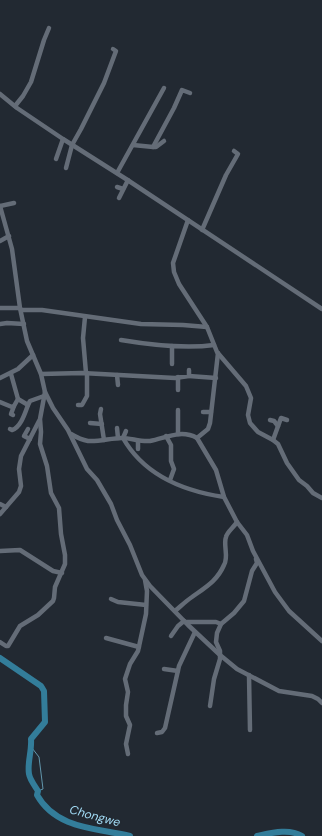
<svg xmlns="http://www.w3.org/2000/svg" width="322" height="836" font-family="'DM Sans',sans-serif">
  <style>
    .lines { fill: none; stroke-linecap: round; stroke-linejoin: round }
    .stream { stroke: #6297ad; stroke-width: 1 }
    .river { stroke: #337d9a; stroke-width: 6 }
    .minor { stroke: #646c77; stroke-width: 4.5 }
    .labels { text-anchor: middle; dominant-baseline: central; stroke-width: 3; stroke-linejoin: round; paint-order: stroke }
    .water-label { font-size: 12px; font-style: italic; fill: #a2dcf6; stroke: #222932 }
  </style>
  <rect width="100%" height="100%" fill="#222932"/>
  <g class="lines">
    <path class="stream" d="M32,748l7,9 4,32 -5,2"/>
    <g class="river">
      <path d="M0,658l41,28 3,5 1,31 -14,17c1,12 -4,24 -2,35 1,6 6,12 9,17l-1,4c19,34 59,33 93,41"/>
      <path d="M257,836c14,-3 32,-8 45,0"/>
    </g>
    <g class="minor">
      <path d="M0,94l17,14 46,31 63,40 196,130"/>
      <path d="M15,106l8,-10 8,-14 13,-42 5,-12"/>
      <path d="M133,145l20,2 21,-39 8,-18 8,3"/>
      <path d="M153,147h3l8,-6"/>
      <path d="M56,159l7,-20"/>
      <path d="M66,168l6,-23 9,-16 23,-46 12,-32 -3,-2"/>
      <path d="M117,173l47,-85"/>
      <path d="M117,187l6,2"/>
      <path d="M119,198l9,-18"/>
      <path d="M0,206l12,43 8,59 7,33 14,33 4,18 -5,27 1,13 -1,12 7,22 4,27 8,15 2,26 4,21v9l-10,23 -1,11 -1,3 -15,14 -18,11 -12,20h-2l-6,-4"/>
      <path d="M0,206l14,-3"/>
      <path d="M188,220l-15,43 1,9 5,12 28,43 10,25 29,34 5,12 -3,17 2,8 8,9 15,8 5,4 9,19 12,17 8,6 6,7 9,5"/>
      <path d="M202,230l24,-55 12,-21 -4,-3"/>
      <path d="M0,241l9,-5"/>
      <path d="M0,308h20"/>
      <path d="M21,310h21l99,14 42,1 24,2"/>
      <path d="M85,317l-2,21 3,35"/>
      <path d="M0,324l7,-1 17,1"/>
      <path d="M121,340c30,5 63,9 93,5"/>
      <path d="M172,346v18"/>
      <path d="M11,374l7,25 10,6 2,-4 14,-5"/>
      <path d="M41,374l41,-1 93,5 14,-2v-6"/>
      <path d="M117,375l1,10"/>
      <path d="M189,376l27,2"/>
      <path d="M178,377v13"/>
      <path d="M0,378l18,-9 15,-14"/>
      <path d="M45,392l8,16 15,22 19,39 10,11 14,24 6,16 13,25 12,30 8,11 38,39 32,30 17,14 42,22 33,5 6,3 4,4"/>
      <path d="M0,402l12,5 2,-1 4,-7"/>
      <path d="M78,405h4l5,-9v-23"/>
      <path d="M101,409l-1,5 4,26"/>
      <path d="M178,410v24"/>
      <path d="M203,412h8"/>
      <path d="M13,415l-2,-1 3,-8"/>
      <path d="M270,420l4,1 4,5"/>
      <path d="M90,423l12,1"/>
      <path d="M117,428l1,10"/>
      <path d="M10,429l2,1c9,-3 13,-17 16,-25"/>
      <path d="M28,429l-4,7 6,3"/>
      <path d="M126,431l-3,7c21,37 60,53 101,59"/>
      <path d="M71,434c5,3 11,6 17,7 11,1 23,-3 34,-3 9,0 18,4 28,3 16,-3 31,-12 47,-3l19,32 8,27 13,25 10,13 6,16 22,41 14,19 33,30"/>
      <path d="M166,436l5,9v16l3,8 -4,11"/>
      <path d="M197,438l11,-9 2,-6 8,-70"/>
      <path d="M273,440l8,-22 6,2"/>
      <path d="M138,441v8"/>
      <path d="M0,504l6,3"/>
      <path d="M0,514l19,-22 2,-6 -2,-17 2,-13 18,-35"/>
      <path d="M0,551l20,-1 33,21 9,2"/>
      <path d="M111,599l7,3 28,3"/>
      <path d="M175,611c6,-5 11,-10 17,-14 14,-10 25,-16 32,-32 5,-8 -1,-20 2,-28 1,-5 8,-10 11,-15"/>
      <path d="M185,622h31l5,2"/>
      <path d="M171,636l7,-10 6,-5"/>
      <path d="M106,638l33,9"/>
      <path d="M164,669l14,2"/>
      <path d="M249,675l1,55"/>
      <path d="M210,706l4,-27 6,-20v-8l-4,-9 1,-9 4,-9 13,-11 10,-12 8,-30 5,-8 -1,-4"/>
      <path d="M157,733l5,-1 3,-4 14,-62 16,-34"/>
      <path d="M128,754l-2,-10 4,-19 -4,-9v-11l2,-13 -3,-13 5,-15 8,-13 8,-37 1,-23 -2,-11"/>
    </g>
  </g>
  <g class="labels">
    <g class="water-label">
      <text transform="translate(95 816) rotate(15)">Chongwe</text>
    </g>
  </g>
</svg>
